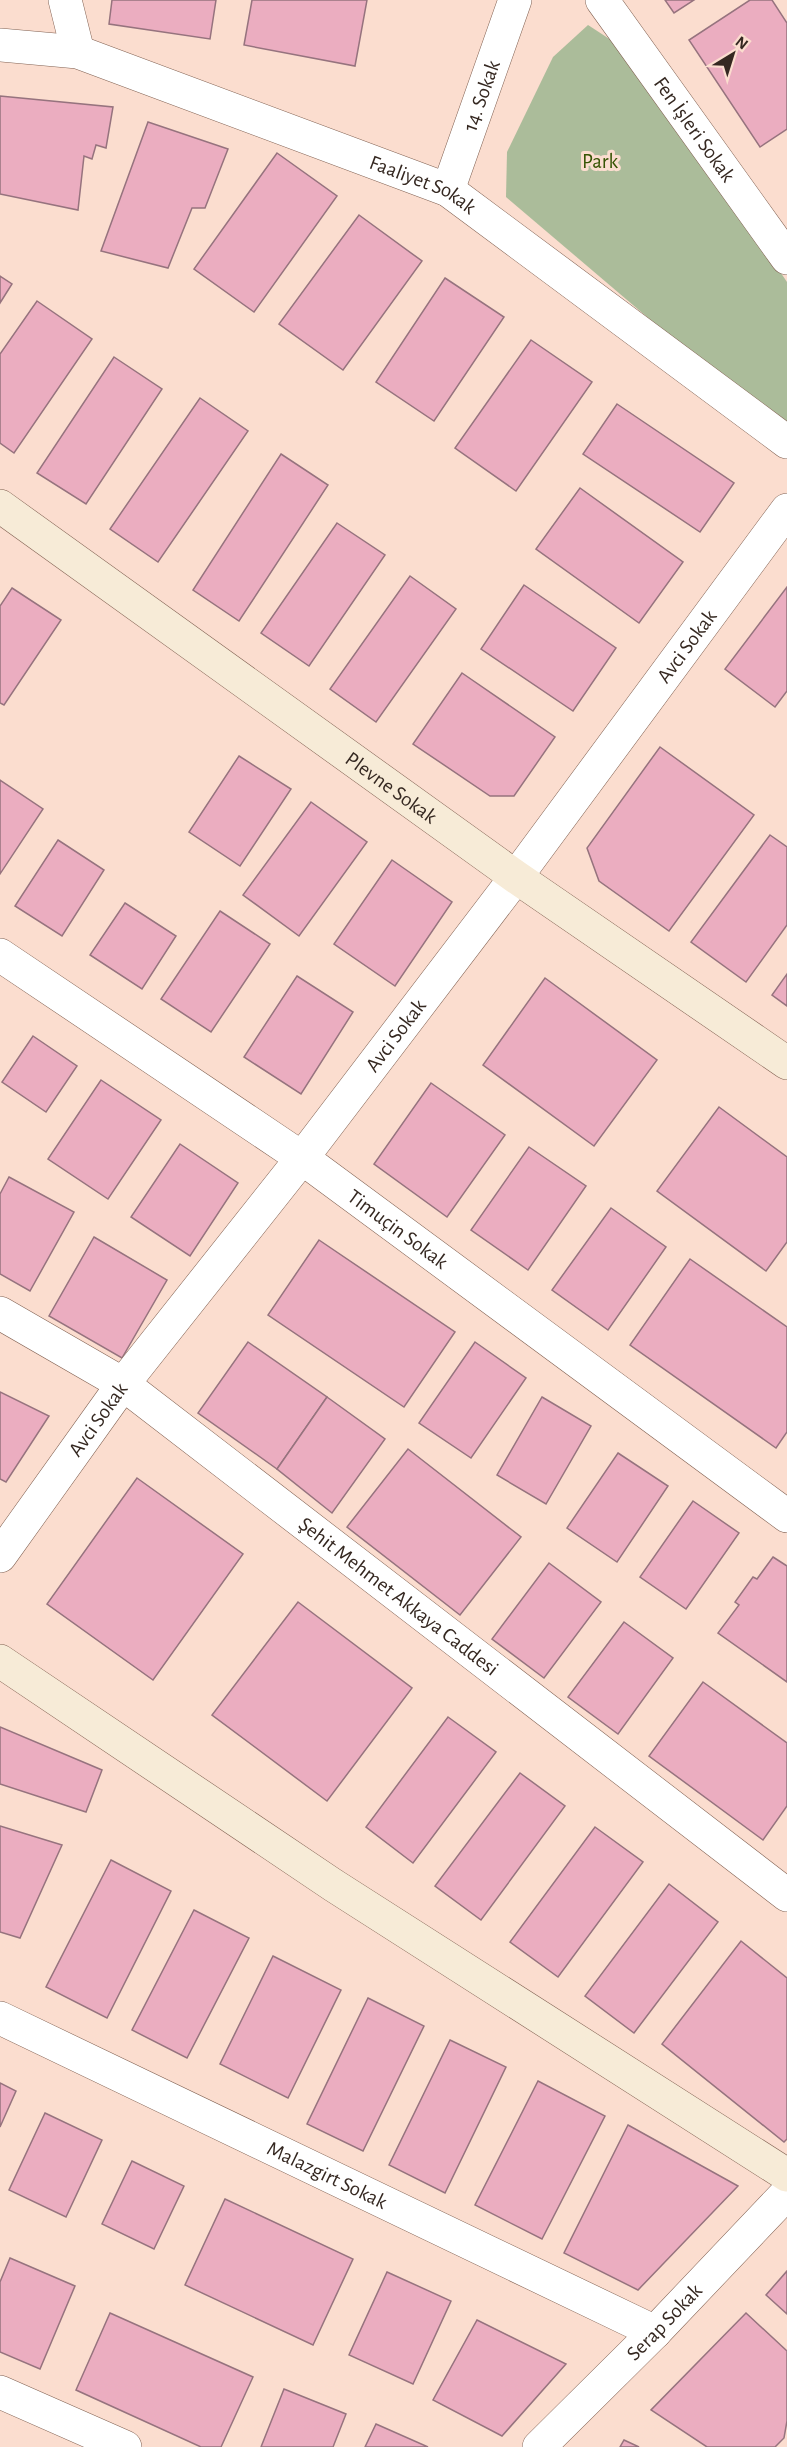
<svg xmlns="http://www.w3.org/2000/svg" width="787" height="2447" font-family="'Alegreya Sans',sans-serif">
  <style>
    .green { fill: #abbc9a }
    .building { fill: #ebadc0; stroke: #96737e; stroke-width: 1.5 }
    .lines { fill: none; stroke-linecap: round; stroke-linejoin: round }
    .street-casing { stroke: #826253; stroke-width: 34 }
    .secondary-casing { stroke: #826253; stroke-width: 34 }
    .street { stroke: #fff; stroke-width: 33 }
    .secondary { stroke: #f7ebd7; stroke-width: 33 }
    .labels { text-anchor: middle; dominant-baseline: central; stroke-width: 6; stroke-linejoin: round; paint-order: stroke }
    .street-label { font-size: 21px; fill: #352821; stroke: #fbddcf }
    .park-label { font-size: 21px; fill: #365404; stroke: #fbddcf }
  </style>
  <rect width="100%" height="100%" fill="#fbddcf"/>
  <path class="green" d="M588,25l46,30 153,227v154l-281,-239 1,-45 46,-95z"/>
  <g class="building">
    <path d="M112,0h104l-6,39 -101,-15z"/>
    <path d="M252,0h115l-12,66 -111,-21z"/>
    <path d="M665,0h29l-20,13z"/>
    <path d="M750,0h22l15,23v106l-27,18 -71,-107z"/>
    <path d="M0,96l113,11 -7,41 -10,-3 -4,14 -8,-3 -6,54 -78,-16z"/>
    <path d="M148,122l80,27 -23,59h-13l-24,60 -67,-17z"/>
    <path d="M277,153l60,43 -83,116 -60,-43z"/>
    <path d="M359,215l63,46 -79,109 -64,-46z"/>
    <path d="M0,276l12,8 -12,19z"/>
    <path d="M445,278l59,39 -70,104 -58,-39z"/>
    <path d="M37,301l55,38 -78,114 -14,-10v-89z"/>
    <path d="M531,340l61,42 -76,109 -61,-43z"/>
    <path d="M114,357l48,32 -76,115 -49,-31z"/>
    <path d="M200,398l48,33 -90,131 -48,-33z"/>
    <path d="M617,404l117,79 -34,49 -117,-78z"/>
    <path d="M281,454l47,31 -89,136 -46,-31z"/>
    <path d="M580,488l103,74 -44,61 -103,-74z"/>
    <path d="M337,523l48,32 -76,111 -48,-33z"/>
    <path d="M410,576l46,33 -80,113 -46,-33z"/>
    <path d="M524,585l92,63 -43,63 -92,-62z"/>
    <path d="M787,587v104l-12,16 -50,-38z"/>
    <path d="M12,588l49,32 -57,85 -4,-2v-97z"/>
    <path d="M462,673l93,64 -41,59h-24l-77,-52z"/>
    <path d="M660,747l94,68 -85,116 -70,-50 -12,-33z"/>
    <path d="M239,756l52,33 -51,77 -51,-34z"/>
    <path d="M0,780l43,29 -43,65z"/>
    <path d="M311,802l56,40 -68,94 -56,-41z"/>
    <path d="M770,835l17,12v78l-41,57 -55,-40z"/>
    <path d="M58,840l46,30 -42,66 -47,-30z"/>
    <path d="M392,860l60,42 -57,84 -61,-42z"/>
    <path d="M125,903l51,33 -34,53 -52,-34z"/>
    <path d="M220,911l50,33 -59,88 -50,-33z"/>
    <path d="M787,974v32l-15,-11z"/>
    <path d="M297,976l56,36 -52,82 -57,-37z"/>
    <path d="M545,978l112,82 -63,86 -111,-81z"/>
    <path d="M33,1036l44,30 -31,46 -44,-30z"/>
    <path d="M101,1080l60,40 -53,79 -60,-40z"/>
    <path d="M431,1083l74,52 -58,82 -73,-53z"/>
    <path d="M719,1107l68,50v85l-21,29 -109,-80z"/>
    <path d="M180,1144l58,39 -48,73 -59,-39z"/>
    <path d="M529,1147l57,39 -58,84 -57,-40z"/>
    <path d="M9,1177l65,35 -44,79 -30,-17v-80z"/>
    <path d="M611,1208l55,39 -58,83 -56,-40z"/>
    <path d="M94,1237l73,43 -45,78 -73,-42z"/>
    <path d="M319,1240l136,92 -51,75 -136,-92z"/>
    <path d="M690,1259l97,68v105l-11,16 -146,-103z"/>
    <path d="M248,1342l79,55 -50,72 -79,-56z"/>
    <path d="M475,1342l51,36 -55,80 -52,-35z"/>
    <path d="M0,1392l49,24 -43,66 -6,-3z"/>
    <path d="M327,1397l58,42 -53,74 -55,-44z"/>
    <path d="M542,1397l49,29 -45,78 -49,-29z"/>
    <path d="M408,1449l113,88 -61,78 -113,-88z"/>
    <path d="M618,1453l50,33 -51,76 -50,-34z"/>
    <path d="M137,1478l106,76 -90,126 -106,-76z"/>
    <path d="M693,1501l46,32 -53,76 -46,-32z"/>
    <path d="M773,1557l14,9v116l-69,-49 21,-28 -4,-3 18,-25 4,2z"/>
    <path d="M549,1563l52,39 -57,76 -52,-39z"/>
    <path d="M298,1602l114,86 -85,113 -115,-86z"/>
    <path d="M624,1622l49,36 -55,76 -50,-37z"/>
    <path d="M703,1682l84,61v63l-24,34 -114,-84z"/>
    <path d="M448,1717l48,35 -83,111 -47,-36z"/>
    <path d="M0,1727l102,43 -16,42 -86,-28z"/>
    <path d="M520,1773l45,33 -84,114 -46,-34z"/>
    <path d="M0,1826l62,19 -42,93 -20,-6z"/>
    <path d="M595,1827l48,35 -85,115 -48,-35z"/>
    <path d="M111,1860l60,31 -64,127 -61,-31z"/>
    <path d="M669,1884l49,38 -84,111 -49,-37z"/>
    <path d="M194,1910l55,28 -62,120 -55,-28z"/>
    <path d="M741,1941l46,37v161l-3,3 -122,-98z"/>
    <path d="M273,1956l68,34 -53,108 -68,-34z"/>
    <path d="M368,1998l56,28 -61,125 -56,-27z"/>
    <path d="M450,2040l56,27 -61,126 -56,-28z"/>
    <path d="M538,2081l67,35 -63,123 -67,-34z"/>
    <path d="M0,2083l16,8 -16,36z"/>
    <path d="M45,2113l57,27 -36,77 -57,-27z"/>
    <path d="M628,2125l110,61 -100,104 -74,-37z"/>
    <path d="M132,2161l52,25 -30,63 -52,-25z"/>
    <path d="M225,2199l128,60 -40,86 -128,-60z"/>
    <path d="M10,2258l65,28 -35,83 -40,-17v-70z"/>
    <path d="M787,2271v43l-21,-19z"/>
    <path d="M387,2272l64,29 -38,83 -64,-29z"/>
    <path d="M110,2313l143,64 -32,70h-20l-125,-57z"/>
    <path d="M746,2313l41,38v70l-3,17 -9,9h-68l-56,-37z"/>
    <path d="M477,2320l89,44 -64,72 -69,-36z"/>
    <path d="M284,2389l62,25 -13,33h-72z"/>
    <path d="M376,2424l52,23h-63z"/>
    <path d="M624,2440l15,7h-19z"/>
  </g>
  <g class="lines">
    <g class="street-casing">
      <g id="street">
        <path d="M65,0l13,52"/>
        <path id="s1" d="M602,0l185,258"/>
        <path id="s2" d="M0,45l78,7 370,138 339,252"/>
        <path id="s3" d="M448,190l67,-190"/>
        <path id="s4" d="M0,955l302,203 485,358"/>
        <path id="s5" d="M0,1313l123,71 664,511"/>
        <path id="s6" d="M0,1556l123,-172 179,-226 214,-281 271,-367"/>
        <path id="s7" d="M0,2018l655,314"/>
        <path d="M0,2392l125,55"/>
        <path id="s8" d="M539,2447l116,-115 132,-139"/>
      </g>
    </g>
    <g class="secondary-casing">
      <g id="secondary">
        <path id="s9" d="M0,506l516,371 271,186"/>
        <path d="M0,1661l333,224 454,290"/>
      </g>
    </g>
    <use href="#street" class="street"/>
    <use href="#secondary" class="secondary"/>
  </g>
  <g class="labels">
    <g class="street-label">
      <text stroke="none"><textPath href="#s3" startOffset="100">14. Sokak</textPath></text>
      <text stroke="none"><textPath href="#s1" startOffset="159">Fen İşleri Sokak</textPath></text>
      <text stroke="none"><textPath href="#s2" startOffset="448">Faaliyet Sokak</textPath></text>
      <text stroke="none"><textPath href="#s6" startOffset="1140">Avci Sokak</textPath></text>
      <text stroke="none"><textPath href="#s9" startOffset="482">Plevne Sokak</textPath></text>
      <text stroke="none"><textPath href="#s6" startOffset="654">Avci Sokak</textPath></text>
      <text stroke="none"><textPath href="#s4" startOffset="483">Timuçin Sokak</textPath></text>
      <text stroke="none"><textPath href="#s6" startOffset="168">Avci Sokak</textPath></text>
      <text stroke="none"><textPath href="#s5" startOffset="490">Şehit Mehmet Akkaya Caddesi</textPath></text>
      <text stroke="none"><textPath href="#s7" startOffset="363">Malazgirt Sokak</textPath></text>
      <text stroke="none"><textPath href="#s8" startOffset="177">Serap Sokak</textPath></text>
    </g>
    <g class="park-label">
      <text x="600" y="161">Park</text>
    </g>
  </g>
  <g transform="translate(733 54) rotate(38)" stroke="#fbddcf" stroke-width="4.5" paint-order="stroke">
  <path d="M0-4.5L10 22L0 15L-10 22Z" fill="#352821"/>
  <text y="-9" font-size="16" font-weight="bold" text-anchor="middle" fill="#352821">N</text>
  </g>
</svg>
